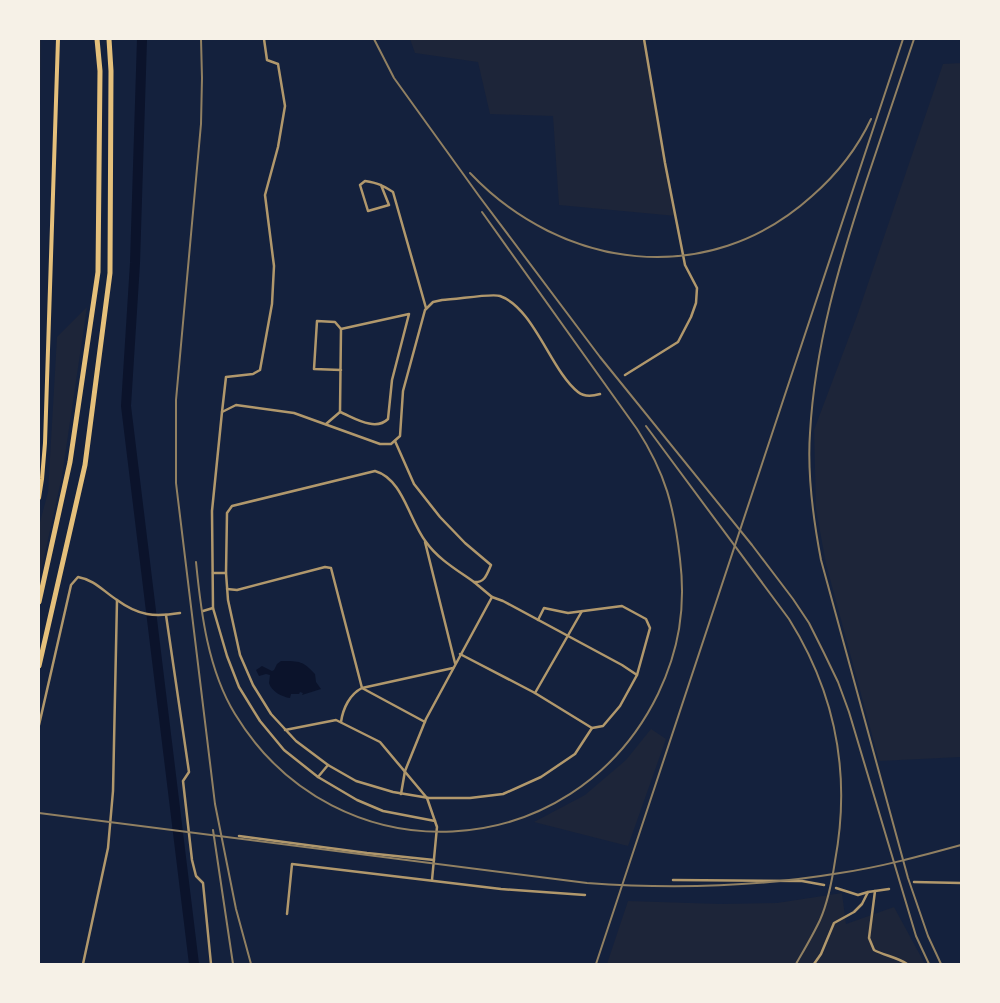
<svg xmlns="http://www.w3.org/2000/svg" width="1000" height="1003" font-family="Commissioner,sans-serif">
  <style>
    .green { fill: #1d2539 }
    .water { fill: #0b132b }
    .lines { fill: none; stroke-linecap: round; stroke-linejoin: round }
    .river { stroke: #0b132b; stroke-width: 10 }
    .minor { stroke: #b1986c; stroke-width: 2.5 }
    .secondary { stroke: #e5c07b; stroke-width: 4 }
    .motorway { stroke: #e5c07b; stroke-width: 5 }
    .rail { stroke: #918062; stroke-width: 2 }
  </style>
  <rect width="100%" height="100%" fill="#14213d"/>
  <g class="green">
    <path d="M39,39h2l-2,135z"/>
    <path d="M410,39h235l31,177 -117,-11 -6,-89 -63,-2 -12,-52 -63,-9z"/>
    <path d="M961,63v694l-82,4 -53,-197 -10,-55 -2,-79 43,-114 86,-252z"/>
    <path d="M87,307l-25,169 -23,104v-54l9,-34 9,-155z"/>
    <path d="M651,729l15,10 -38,107 -94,-24 51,-27 41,-35z"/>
    <path d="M842,893l4,31 48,-17 31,57h-318l21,-63 92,3 57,-1z"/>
  </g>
  <path class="water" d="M281,661c19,0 22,0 34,13l1,8 5,7 -19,6 1,-2 -3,-1 -1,2h-8l-1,4c-8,-1 -19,-7 -21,-15l1,-8 -4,-1 -7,2 -3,-6 6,-4 10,5 2,-1 3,-6z"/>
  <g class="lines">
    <path class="river" d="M142,39l-7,224 -9,143 68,558"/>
    <g class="minor">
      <path d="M381,185l8,20 -21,6 -8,-26 5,-4c13,2 17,4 28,11l33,116"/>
      <path d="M625,375l53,-33 13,-25 5,-14 1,-15 -12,-23 -20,-102 -21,-124"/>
      <path d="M222,412l4,-35 27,-3 7,-4 12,-66 2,-38 -9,-71 13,-48 7,-41 -7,-42 -11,-4 -3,-21"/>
      <path d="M340,412c13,5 35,20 48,7l4,-39 17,-66 -68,15"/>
      <path d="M326,424l14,-12 1,-83 -6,-7 -18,-1 -3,48 27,1"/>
      <path d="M395,441l19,43 26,33 25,26 26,22c-4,9 -6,18 -17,17 -17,-12 -36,-23 -48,-40 -17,-22 -23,-63 -51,-71l-143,35 -5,7 -1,60 2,27 12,55 13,30 18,29 25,27 32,24 28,16 37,11 36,6h41l33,-4 38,-17 34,-23 17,-26 11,-2 17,-20 17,-31 -15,-10 -119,-64 -11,-4"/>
      <path d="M425,542l30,121"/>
      <path d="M213,573h13"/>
      <path d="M227,589l10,1 88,-23 6,1 31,120 91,-20"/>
      <path d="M203,611l10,-3"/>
      <path d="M166,615l23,157 -6,9 9,79 4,16 7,7 8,81"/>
      <path d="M538,620l6,-12 24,5 54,-7 24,13 4,9 -13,47"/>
      <path d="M460,654l75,39 57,35"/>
      <path d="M535,693l47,-82"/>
      <path d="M341,722c2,-14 9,-28 21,-34l63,34"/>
      <path d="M39,725l32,-140 7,-8c17,3 25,14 39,23 22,16 37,17 63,13"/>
      <path d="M285,730l51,-10 44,22 47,56 10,29 -5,53"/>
      <path d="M318,777l10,-12"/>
      <path d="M401,794l4,-23 21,-52 66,-122 -18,-15"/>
      <path d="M435,821l-52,-10 -26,-11 -39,-23 -34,-27 -24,-29 -21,-34 -12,-31 -14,-48 -1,-97 10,-99 14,-7 58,8 86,31h11l9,-8 3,-45 22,-81 8,-8 9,-2c13,0 49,-7 58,-4 34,12 51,75 78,96 6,5 15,4 22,2"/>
      <path d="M239,836l128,17 67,7"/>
      <path d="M673,880l129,1 22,4"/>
      <path d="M914,882l47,1"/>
      <path d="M836,888l22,7 10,-3 21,-3"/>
      <path d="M875,891l-6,47 5,12c9,5 25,8 33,14"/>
      <path d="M287,914l5,-50 209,25 84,6"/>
      <path d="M83,964l25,-116 5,-57 4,-191"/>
      <path d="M814,964l7,-10 13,-31 20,-11 8,-8 6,-12"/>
    </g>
    <path class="secondary" d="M39,498l3,-19 3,-36 13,-404"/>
    <g class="motorway">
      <path d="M39,602l31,-140 28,-190 2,-201 -3,-32"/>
      <path d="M39,666l46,-201 25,-192 1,-202 -2,-32"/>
    </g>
    <g class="rail">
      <path d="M201,39l1,39 -1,46 -25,276v83l39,321 21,105 15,55"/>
      <path d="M374,39l20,39 85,118 121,161 152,188 41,54 16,24 15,30 14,29 11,30 67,224 13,28"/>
      <path d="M914,39c-16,48 -32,96 -48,143 -27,83 -51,163 -56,251 -3,42 3,85 11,127l87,318 20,58 13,28"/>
      <path d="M470,173c92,97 238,117 342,23 24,-21 45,-47 59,-77"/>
      <path d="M646,426l143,193c47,75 62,156 46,242 -3,20 -7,41 -15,59 -7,15 -16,30 -24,44"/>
      <path d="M196,562c5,51 12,108 39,152 101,166 338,154 423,-20 21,-44 28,-86 22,-135 -6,-52 -14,-85 -43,-130l-155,-217"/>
      <path d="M39,813l548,70c84,6 169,4 253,-10 41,-6 81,-17 121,-28"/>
      <path d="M213,830l20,134"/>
      <path d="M596,964l307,-925"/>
    </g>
  </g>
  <rect width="1000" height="1003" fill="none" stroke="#f6f1e7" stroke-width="80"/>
</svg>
